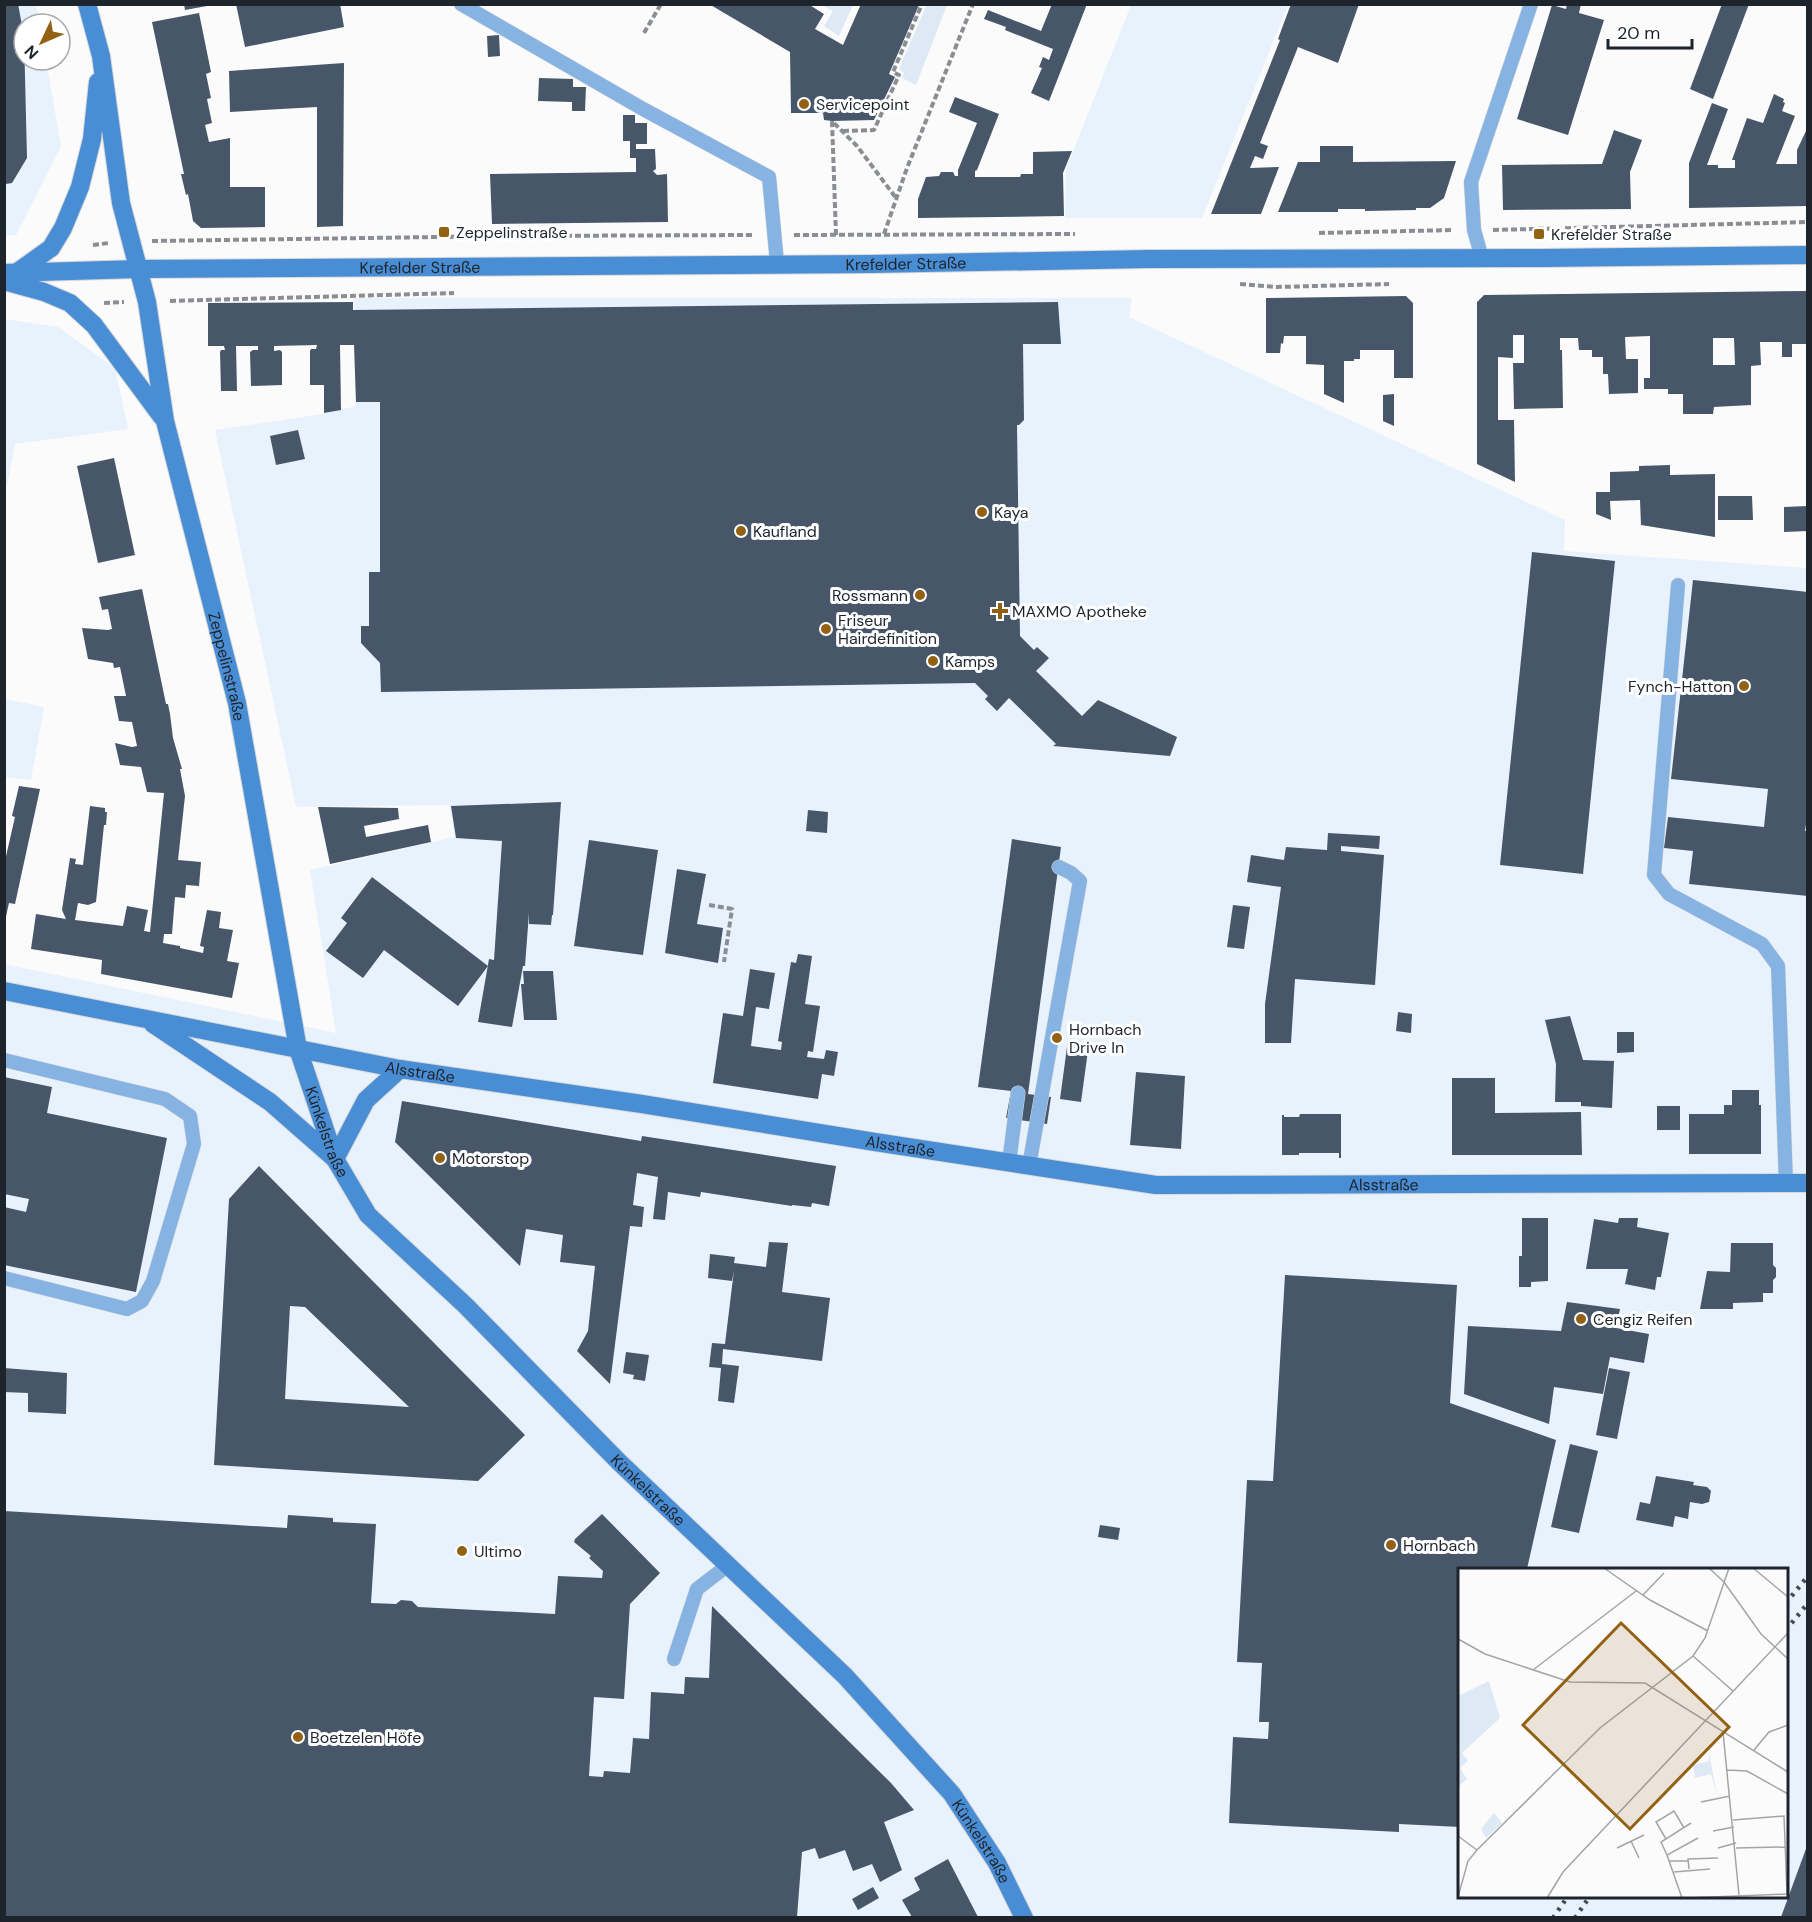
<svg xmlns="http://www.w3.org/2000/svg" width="1812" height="1922" font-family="'DM Sans',sans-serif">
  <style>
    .built { fill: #e8f2fd; fill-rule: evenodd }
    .green { fill: #dee9f6 }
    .building { fill: #475769; fill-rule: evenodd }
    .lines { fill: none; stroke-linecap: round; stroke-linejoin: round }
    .lane-casing { stroke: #d7d9da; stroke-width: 15 }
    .secondary-casing { stroke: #d7d9da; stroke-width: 20 }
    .path { stroke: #8a8e92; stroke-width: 4; stroke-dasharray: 6 3; stroke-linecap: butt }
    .lane { stroke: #87b3e3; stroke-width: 14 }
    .secondary { stroke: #498dd4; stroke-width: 18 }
    .rail { stroke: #444a50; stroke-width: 4.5; stroke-dasharray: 3 6; stroke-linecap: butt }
    .poi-dot { fill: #936113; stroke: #fff; stroke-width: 2 }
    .labels { text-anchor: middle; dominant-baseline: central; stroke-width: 6; stroke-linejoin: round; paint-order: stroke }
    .poi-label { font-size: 16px; fill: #1d242c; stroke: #fff; text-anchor: start }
    .street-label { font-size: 16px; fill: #1d242c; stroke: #fff }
    .inset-road { fill: none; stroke: #a2a5a8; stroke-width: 1.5 }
    .view { fill: #936113; fill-opacity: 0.15; stroke: #936113; stroke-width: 3 }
    .inset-edge { fill: none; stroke: #1d242c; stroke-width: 3 }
  </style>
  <rect width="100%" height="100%" fill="#fbfbfb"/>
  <g class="built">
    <path d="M4,5h32l4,19h-16v36h22l15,86 -45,89 -12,1z"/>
    <path d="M1131,5h157l-86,213h-137l1,-49z"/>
    <path d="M354,298h778l-3,19 436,203 -1,31 243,17v1349h-1802l-1,-953 332,69 -26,-163 145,-33 -6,-32 -153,2 -81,-377 108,-16 33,-8zM1460,1570h326v326h-326z"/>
    <path d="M5,319l53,8 57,41 13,61 -113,15 -10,52z"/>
    <path d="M5,699l39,8 -13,73 -26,-3z"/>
  </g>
  <g class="green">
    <path d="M927,4l20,1 -31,80 -14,-7 2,-5 -5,-4z"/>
    <path d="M821,5h32l-14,31 -15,-10 9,-15z"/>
  </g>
  <g class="building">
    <path d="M4,4h14l6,32 3,122 -15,25 -6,1 -2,3z"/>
    <path d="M184,4h23v2l-22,4z"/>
    <path d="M236,4h104l4,23 -99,20z"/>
    <path d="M709,4h99l16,10 -9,15 28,16 18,-41 58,1 -30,69 6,3 -21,43 -42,1 -8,-1 -1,-7h-32l-1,-61z"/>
    <path d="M1052,4h35l-38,97 -18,-8 11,-25 -3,-1 4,-10 6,3 4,-11 -48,-19 1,-3 -22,-8 4,-9 53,21z"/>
    <path d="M1291,4h68l-21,59 -40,-16 -38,96 8,3 -5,13 -8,-3 -5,12 29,-1 -18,47h-50l69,-174 -2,-1z"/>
    <path d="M1567,4h14l-2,9 25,7 -36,115 -51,-16 35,-114 14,4z"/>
    <path d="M1722,4h27l-36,95 -23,-10z"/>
    <path d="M199,13l12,59 -5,2 5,24 -4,1 5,24 -7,2 4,17 21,-4v49h35v40l-64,1 -8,-7 -5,-27 -2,1 -5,-21h3l-32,-152z"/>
    <path d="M499,35l1,21 -12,1 -1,-21z"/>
    <path d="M344,63l-1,163 -26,1v-120l-87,5 -1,-41z"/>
    <path d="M539,78l34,1v8h13l-1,24h-13v-9l-34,-1z"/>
    <path d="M1774,94l10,5 -1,3 2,1 -3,8 13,5 -19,48h21v-14l9,-19 2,1v74l-119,2v-45l23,-60 16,6 -21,56h11v3h17v-8h-3l15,-42 16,5z"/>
    <path d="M955,97l44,17 -22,56 -2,1v6h45l1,-3h12v-22l39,-1 -9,22 1,43 -146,2v-19l8,-22 13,-1 2,-4h12l2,4h3v-6l19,-47 -28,-11z"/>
    <path d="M623,115h12v8h12v21h-11v5h19l1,20 -3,2 4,4 10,-1 1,48 -176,2 -2,-50 146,-2v-14h-6v-17h-7z"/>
    <path d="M1614,130l28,10 -12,32 1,37 -128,1 -1,-45 100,-1z"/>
    <path d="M1320,146h33v16l103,-1 -12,37 -14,10h-14v2l-51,1v-2h-27v3h-60l20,-50h22z"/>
    <path d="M1808,291v53h-16v13h-10v-15h-22l1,23 -10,1v39l-37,2 -1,7h-30v-20h-15v-5h-24v-11h6v-42l-25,1 1,22h12v34l-29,1 -1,-20h-5v-17h-11v-7h-13l-1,-12h-18v12h2l1,58 -49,1 -1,-46h11v-28h-11v23l-15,-1v63h16l1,62 -38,-18v-162l7,-7zM1713,338h21l1,27h-22z"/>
    <path d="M1406,296l7,7v75h-19v-28h-34v9h-6v2h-10v42l-20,-9v-29l-18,-1v-28h-22l-1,8 -2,-1 -1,10h-14v-55z"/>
    <path d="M353,302v8l705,-8 3,42h-38l1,76 -5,5h-2l3,211 14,14 3,-3 12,11 -13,13 46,45 16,-16 79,37 -7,19 -117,-10 3,-2 -47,-46 -12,13 -12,-12 3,-3 -13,-13 -594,9 -1,-29 -19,-20v-17h8v-54h11v-170h-24l-2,-57h-14l1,65 -17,3v-28h-14v-34l1,-2h5l1,-4 -43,1v5l6,-1 2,2v33l-31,1 -1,-34 3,-2h5v-4h-22l1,45h-16l-1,-39 1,-2h4l-1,-4h-16v-43z"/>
    <path d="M1394,394v32l-11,-5v-26z"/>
    <path d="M298,430l7,29 -29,6 -6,-29z"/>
    <path d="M114,458l21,97 -37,8 -21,-97z"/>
    <path d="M1670,465v10l45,-1v63l-74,-12 -1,-25 -30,1 1,19 -15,-6v-22h14v-20l29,-1v-5z"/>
    <path d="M1718,496h34l1,24h-35z"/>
    <path d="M1808,506v25l-24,1v-25z"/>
    <path d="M1532,552l83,9 -32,313 -83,-9z"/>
    <path d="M1693,580l115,12v219l-3,20h3v65l-119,-12 4,-33 -29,-3 4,-31 96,10 4,-38 -97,-10z"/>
    <path d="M142,589l24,115h2l2,10 3,24 9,31h-2l5,27 -7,64 23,2 -2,24 -13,-1 -1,13 -10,-1 -3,37h-8l-1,9 17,3v2l23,5 1,-6 -4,-1 7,-36 14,2 -2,16 14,2 -6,31 12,2 -7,35 -131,-24 1,-14 -71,-11 5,-35 30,5 -4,-9 8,-52 6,1 -1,5 8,1 7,-59 15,2v4h2l-1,13h-2l-8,77 -8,3 -10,-2 -3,17 48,6 4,-20 21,4 -4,21 6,1 14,-139 -17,-1 -6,-25 -21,-2 -5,-22 17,4 5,-1 -5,-24 -13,-1 -5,-25h12l-6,-29 -6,1 -1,-5 -25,-4 -6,-31 26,2 4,-1 -4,-20 -6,1 -3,-13z"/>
    <path d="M19,786l21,3 -25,115 -6,-1 -4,18 -1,-56 11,-48 -3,-1z"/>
    <path d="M561,802l-8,113h-1l-1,10 -22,-1v-11l-4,53h-2l-11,61 -34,-5 11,-63 5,1 8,-119 -46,-3 -5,-32z"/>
    <path d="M318,807l80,1 1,11 -35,7 2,11 62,-12 3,17 -101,22z"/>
    <path d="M808,810l20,2 -1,21 -21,-2z"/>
    <path d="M1328,833l52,3 -1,13 -38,-3v5l43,4 -9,130 -80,-6 -4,64h-26v-39l16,-117 -34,-5 4,-27 33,5 2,-13 41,3z"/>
    <path d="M1012,839l49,8 -33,247 23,3 -4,27 -41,-6 5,-27 -33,-4z"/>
    <path d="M589,840l69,10 -15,105 -69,-9z"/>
    <path d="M677,869l29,5 -9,50 26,4 -5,35 -53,-10z"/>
    <path d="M372,877l116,89 -30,40 -74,-56 -21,28 -37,-27 21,-28 -6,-5z"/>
    <path d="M1233,905l17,2 -6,42 -17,-2z"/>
    <path d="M798,954l14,2 -7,48 15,2 -7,46 -5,-1 -1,6 17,2 2,-9 12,2 -4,24 -12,-2 -4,25 -105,-16 10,-70 20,3 7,-47 25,4 -6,36 -13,-2 -5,39 30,4 1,-8 -4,-1 13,-79 5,1z"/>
    <path d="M523,971h30l4,49h-33l-3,-36h3z"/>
    <path d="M1398,1012l14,2 -1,19 -15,-2z"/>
    <path d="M1570,1016l13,44 31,1 -2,47 -31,-2v-4h-26l1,-38 -11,-44z"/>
    <path d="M1617,1032h17v20l-17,1z"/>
    <path d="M1068,1040l21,3 -8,59 -21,-3z"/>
    <path d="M1136,1072l49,4 -4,73 -51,-4z"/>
    <path d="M4,1077l48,10 -5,26 120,25 -31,154 -132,-27v-58l22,5 3,-13 -25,-5z"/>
    <path d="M1452,1078h43v35l86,-1 1,43h-130z"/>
    <path d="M1732,1090h27v15h2v49h-72v-40h35v-9h8z"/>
    <path d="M402,1101l239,40 1,-5 194,30 -7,40 -17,-3 -1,4 -19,-2v1l-91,-14 -1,5 -32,-5 -3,28 -12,-1 5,-42 -21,-4 -4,32 11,2 -2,20 -12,-1 -20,158 -33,-33 11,-20 7,-65 -35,-4 3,-27 -37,-6 -6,37 -125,-124z"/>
    <rect x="1657" y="1106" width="23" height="24"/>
    <path d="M1300,1114h41v44h-2v-5h-40v2h-17v-40h2v2h15z"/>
    <path d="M259,1166l266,269 -47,46 -264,-16 15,-266zM290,1306l15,1 104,100 -124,-8z"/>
    <path d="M1522,1218h26v63l-17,1v5h-12v-31h3z"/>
    <path d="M1619,1218h19l-1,9 32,6 -8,44h-4l-2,13 -30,-6 3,-15h-42l8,-50 24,4z"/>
    <path d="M769,1242l19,1 -6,49 48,6 -8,63 -99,-12 -1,15 17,2 -5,37 -16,-2 3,-33 -12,-1 3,-24 13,1 9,-74 -2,11 -24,-3 2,-24 25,3 -1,6 32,4z"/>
    <path d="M1731,1243h42v22l3,3v9l-3,3v13h-10v9l-30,1v6h-33l7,-38 23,1z"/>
    <path d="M1285,1275l172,10 -7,118 106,37 -29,129h-67v258l-61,-3v8l-170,-9 4,-86 35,2 1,-17h-10l3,-59 -25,-1 10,-182 26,1z"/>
    <path d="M1567,1302l53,7 -4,19 33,6 -5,29 -34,-6 -7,37 -49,-7 -5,37 -85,-30 4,-68 93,5z"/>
    <path d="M626,1352l23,3 -4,26 -12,-2 1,-4 -11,-2z"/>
    <path d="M4,1368l63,5 -1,41 -38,-2v-19l-24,-1z"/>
    <path d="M1609,1368l21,4 -13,67 -21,-4z"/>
    <path d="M1570,1444l28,7 -19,82 -28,-6z"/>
    <path d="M1656,1476l38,6 -1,3 14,2 4,4 -2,11 -7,2 -12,-2 -2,17 -13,-3 -2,11 -37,-7 4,-18 10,2z"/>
    <path d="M4,1511l283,17 1,-13 45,3v4l43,2 -5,79 25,1 5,-4 11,1 6,6 137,7 3,-38 44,2 1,-7 -14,-13 2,-2 -17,-14 1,-3 27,-25 58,59 -30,31 -6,95 -30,-2 -5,79 14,1 1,-6 26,2 3,-35 16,1 2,-47 33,2 1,-17 24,1 3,-72 179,177 23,27 -30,12 18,48 -22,12 -8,-18 -19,7 -8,-21 -26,9 -4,-11 -13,4 -5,65h-793z"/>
    <path d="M1100,1525l20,3 -2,12 -20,-3z"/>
    <path d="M1807,1846l1,71h-27z"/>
    <path d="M948,1859l30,58h-66l-10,-17 18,-10 -6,-12z"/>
    <path d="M873,1887l6,11 -21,12 -6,-11z"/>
  </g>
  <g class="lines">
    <g class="lane-casing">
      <g id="lane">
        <path d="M461,4l182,105 126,68 8,86"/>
        <path d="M1482,258l-8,-28 -3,-48 60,-178"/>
        <path d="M1678,585l-24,290 15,19 93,50 16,22 8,217"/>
        <path d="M4,1060l161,39 25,17 4,28 -41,137 -11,20 -15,8 -123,-31"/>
        <path d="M1009,1163l9,-70"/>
        <path d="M1029,1166l51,-285 -9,-8 -12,-6"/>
        <path d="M674,1659l23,-70 30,-23"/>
      </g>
    </g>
    <g class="secondary-casing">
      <g id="secondary">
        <path id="s1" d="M87,4l14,52 20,147 26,99 18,119 72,282 61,346 37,110 33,56 97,90 154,157 226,214 107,118 45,69 27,55"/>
        <path id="s2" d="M4,273l135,-4 732,-5 277,-5 394,-1 266,-3"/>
        <path d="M16,273l35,-25 12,-20 17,-41 12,-48 6,-57"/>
        <path d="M4,281l40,11 26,11 24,22 68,92"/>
        <path id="s3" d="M4,991l396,78 242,35 233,38 281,43 652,-2"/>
        <path d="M153,1024l117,78 65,57 31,-59 34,-31"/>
      </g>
    </g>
    <g class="path">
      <path d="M644,33l17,-29"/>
      <path d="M843,131l31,-1 25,-55 -6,-3 29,-68"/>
      <path d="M1493,230l315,-8"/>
      <path d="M1319,233l134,-3"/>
      <path d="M884,234l23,-66 66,-164"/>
      <path d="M794,235l281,-1"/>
      <path d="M836,235l-4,-114 25,25 39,52"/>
      <path d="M152,241l358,-5 244,-1"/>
      <path d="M93,245l16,-2"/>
      <path d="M1240,284l37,3 112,-3"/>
      <path d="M170,301l284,-8"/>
      <path d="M104,303l20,-1"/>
      <path d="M709,905l23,4 -8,53"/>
    </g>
    <use href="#lane" class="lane"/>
    <use href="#secondary" class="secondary"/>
    <g class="rail">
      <path d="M1786,1603l22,-27"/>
      <path d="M1786,1630l22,-27"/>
      <path d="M1553,1918l15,-22"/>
      <path d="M1575,1918l15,-22"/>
    </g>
  </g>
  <g class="poi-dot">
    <circle cx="804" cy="104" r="6"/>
    <rect x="438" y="226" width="12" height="12" rx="3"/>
    <rect x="1533" y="228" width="12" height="12" rx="3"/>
    <circle cx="982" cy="512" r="6"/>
    <circle cx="741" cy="531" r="6"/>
    <circle cx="920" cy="595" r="6"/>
    <path d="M997 602h6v6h6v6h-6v6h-6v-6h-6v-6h6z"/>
    <circle cx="826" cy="629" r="6"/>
    <circle cx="933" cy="661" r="6"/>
    <circle cx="1744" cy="686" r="6"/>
    <circle cx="1057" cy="1038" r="6"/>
    <circle cx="440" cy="1158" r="6"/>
    <circle cx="1581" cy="1319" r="6"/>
    <circle cx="1391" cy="1545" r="6"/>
    <circle cx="462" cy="1551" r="6"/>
    <circle cx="298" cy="1737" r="6"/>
  </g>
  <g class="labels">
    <g class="poi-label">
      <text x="816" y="104">Servicepoint</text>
      <text x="456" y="232">Zeppelinstraße</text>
      <text x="1551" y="234">Krefelder Straße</text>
      <text x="994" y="512">Kaya</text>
      <text x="753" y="531">Kaufland</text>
      <text x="908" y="595" text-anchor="end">Rossmann</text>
      <text x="1012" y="611">MAXMO Apotheke</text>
      <text x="838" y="620">Friseur<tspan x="838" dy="18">Hairdefinition</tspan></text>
      <text x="945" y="661">Kamps</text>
      <text x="1732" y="686" text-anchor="end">Fynch-Hatton</text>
      <text x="1069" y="1029">Hornbach<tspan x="1069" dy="18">Drive In</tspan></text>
      <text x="452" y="1158">Motorstop</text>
      <text x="1593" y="1319">Cengiz Reifen</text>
      <text x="1403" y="1545">Hornbach</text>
      <text x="474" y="1551">Ultimo</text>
      <text x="310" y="1737">Boetzelen Höfe</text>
    </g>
    <g class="street-label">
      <text stroke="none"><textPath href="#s2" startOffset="902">Krefelder Straße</textPath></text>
      <text stroke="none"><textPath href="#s2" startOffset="416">Krefelder Straße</textPath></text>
      <text stroke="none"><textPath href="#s1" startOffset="678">Zeppelinstraße</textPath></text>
      <text stroke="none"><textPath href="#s3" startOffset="424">Alsstraße</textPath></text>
      <text stroke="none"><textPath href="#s1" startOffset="1155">Künkelstraße</textPath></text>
      <text stroke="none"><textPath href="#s3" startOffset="910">Alsstraße</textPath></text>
      <text stroke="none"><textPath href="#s3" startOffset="1396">Alsstraße</textPath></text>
      <text stroke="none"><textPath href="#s1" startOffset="1641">Künkelstraße</textPath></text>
      <text stroke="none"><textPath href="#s1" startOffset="2127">Künkelstraße</textPath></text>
    </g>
  </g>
  <g transform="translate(1458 1568)">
    <rect width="330" height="330" fill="#fbfbfb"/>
    <path d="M31,113l11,37 -38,35 6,8 -8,7 7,11 -9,8v-91zM251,184l8,43 -6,-21 -16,4 -1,-6 -1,-7 16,-4zM36,245l8,10 -16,15 -5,-9z" fill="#dee9f6"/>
    <path class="inset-road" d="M146,0l46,32 58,31M251,0l15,14 37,52 27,25M295,0l35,29M185,27l21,-22M0,71l27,15 85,28 75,1 143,89M235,88l40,35M75,102l103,-79M265,164l16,163M296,182l15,-18 19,-7M269,202l20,1 41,23M243,234l29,-6M275,252l51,-4 3,78M255,263l21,-4M0,268l19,14M208,271l-10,-17 18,-11 10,17M173,273l8,17M159,280l27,-13M260,280l18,-5M278,280l49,-1M209,287l-6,-13 30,-19M211,293h19M231,301l-1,-10 30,-1M216,304l36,-3M0,329l10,-36 9,-11 123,-122 93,-72 12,-18 24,-70M89,330l16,-26 225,-239M224,330l-15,-43 31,-17M229,330l101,-4"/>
    <path class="view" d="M163,55l108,104 -99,102 -107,-104z"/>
    <rect width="330" height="330" class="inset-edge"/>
  </g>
  <rect width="1812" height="1922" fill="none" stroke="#1d242c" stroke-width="12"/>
  <g transform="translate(42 42) rotate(226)"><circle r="28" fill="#ffffff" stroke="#a5a7ab" stroke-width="1.5"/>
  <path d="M0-4.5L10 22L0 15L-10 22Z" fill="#936113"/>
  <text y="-9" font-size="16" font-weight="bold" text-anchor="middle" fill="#1d242c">N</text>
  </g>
  <path d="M1608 39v9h84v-9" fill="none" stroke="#1d242c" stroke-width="3"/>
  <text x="1617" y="39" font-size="18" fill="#1d242c" stroke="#ffffff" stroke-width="4.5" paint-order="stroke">20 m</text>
</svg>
